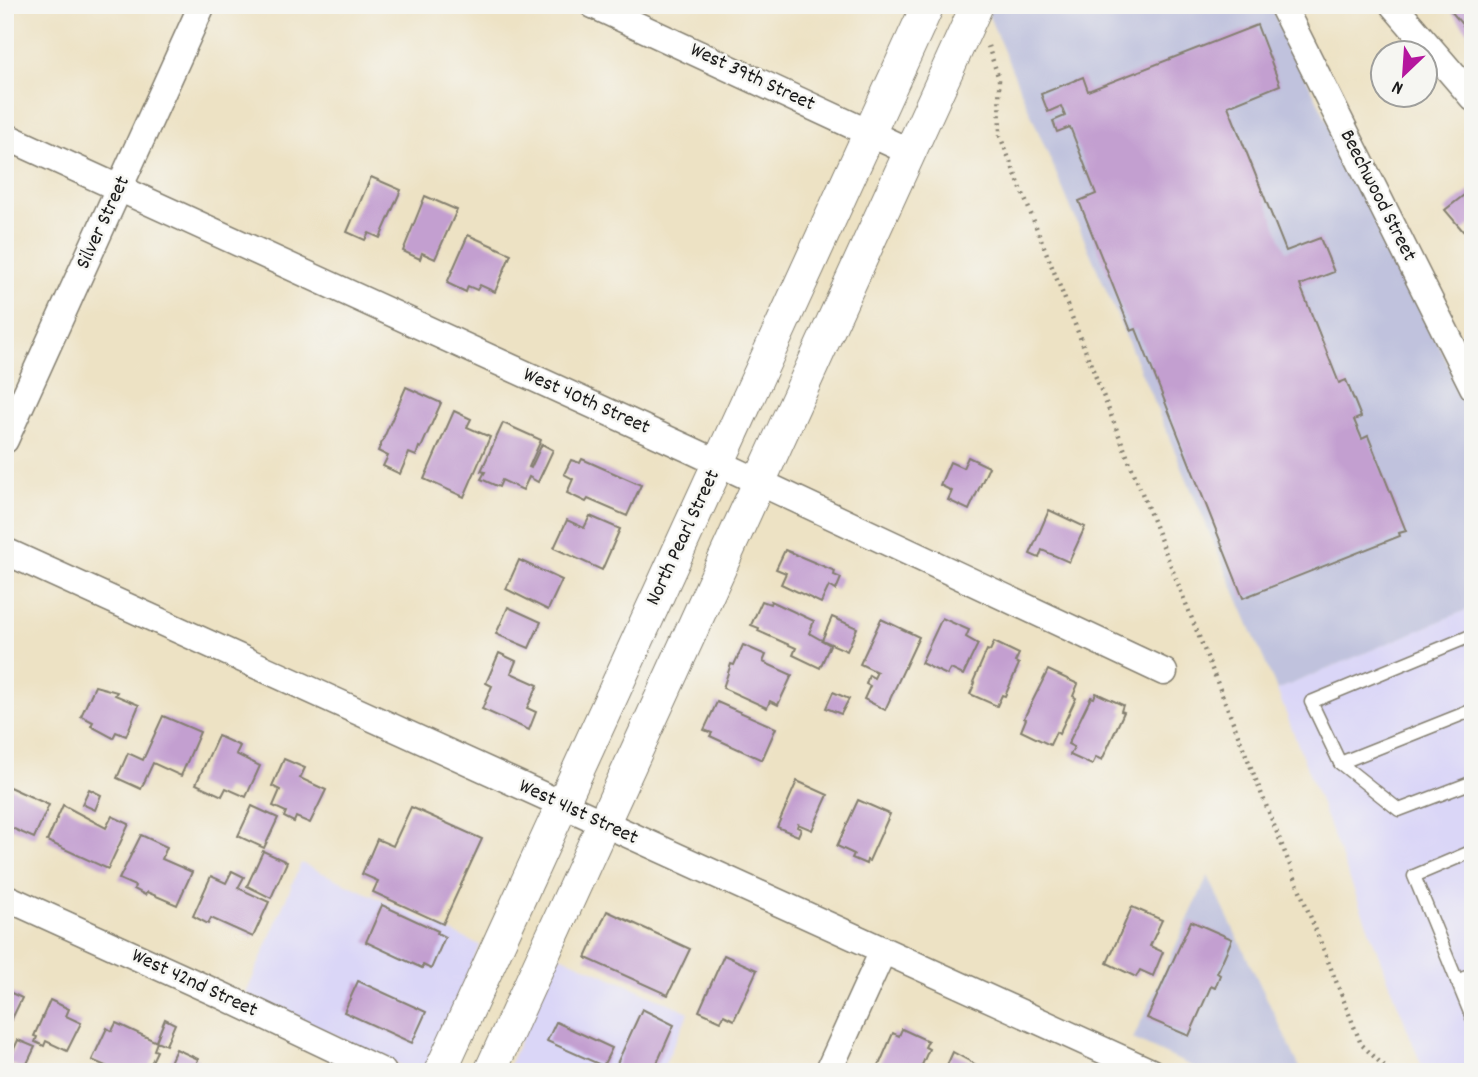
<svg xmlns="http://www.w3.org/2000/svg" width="1478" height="1077" font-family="Dekko,sans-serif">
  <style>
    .built { fill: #dad6f7 }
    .industrial { fill: #c0c2dd }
    .building { fill: #c39fd0 }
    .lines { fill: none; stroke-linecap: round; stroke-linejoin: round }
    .service-casing { stroke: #847f70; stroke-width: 15 }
    .minor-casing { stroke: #847f70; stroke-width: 29 }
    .tertiary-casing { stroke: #847f70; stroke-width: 34 }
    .path { stroke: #847f70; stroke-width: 4.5; stroke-dasharray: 2 5; stroke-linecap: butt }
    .service { stroke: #fff; stroke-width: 12 }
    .minor { stroke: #fff; stroke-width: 26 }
    .tertiary { stroke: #fff; stroke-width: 32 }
    .labels { text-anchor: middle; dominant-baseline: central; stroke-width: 5; stroke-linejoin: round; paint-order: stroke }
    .street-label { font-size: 21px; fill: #1c1c1c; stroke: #f6f6f2 }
  </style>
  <rect width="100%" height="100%" fill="#f6f6f2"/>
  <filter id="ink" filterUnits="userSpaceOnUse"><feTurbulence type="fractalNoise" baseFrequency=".0143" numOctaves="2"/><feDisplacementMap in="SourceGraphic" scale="14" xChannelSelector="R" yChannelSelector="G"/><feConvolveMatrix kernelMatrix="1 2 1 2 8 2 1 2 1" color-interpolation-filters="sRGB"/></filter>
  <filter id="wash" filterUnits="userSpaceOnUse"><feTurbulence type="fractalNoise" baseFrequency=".00686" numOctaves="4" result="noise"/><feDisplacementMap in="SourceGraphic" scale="28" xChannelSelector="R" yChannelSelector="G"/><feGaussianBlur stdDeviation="1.57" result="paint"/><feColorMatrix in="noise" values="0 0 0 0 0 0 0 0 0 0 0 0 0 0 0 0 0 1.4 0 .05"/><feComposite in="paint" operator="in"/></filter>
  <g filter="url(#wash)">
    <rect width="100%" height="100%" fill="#ede2c4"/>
    <g class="built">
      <path d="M1473,607v465h-49l-147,-382z"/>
      <path d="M301,863l179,82 -55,127h-9l-170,-78z"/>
      <path d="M559,955l130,57 -28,60h-155z"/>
    </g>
    <g class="industrial">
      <path d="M992,5h278l203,410v192l-196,83 -289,-676z"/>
      <path d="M1208,876l94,196h-98l-71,-33z"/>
    </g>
    <g id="blocks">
      <g class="building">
        <path d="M1446,5h27v37l-6,-7 3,-1z"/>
        <path d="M1257,25l23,60 -52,21 58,145 34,-13 14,34 -34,13 39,98 7,-3 15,37 -7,3 8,19 6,-3 38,95 -7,2 1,3 -157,62 -107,-269 -5,2 -52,-130 17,-7 -26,-67 -13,5 -4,-11 12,-5 -4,-10 -13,6 -7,-18 42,-17 5,14z"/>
        <path d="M371,177l30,13 -21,48 -11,-5 -4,7 -18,-8z"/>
        <path d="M1473,188v35l-10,8 -18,-21z"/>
        <path d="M425,196l32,14 -22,49 -13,-6 -2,6 -17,-8z"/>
        <path d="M468,235l43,19 -16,38 -15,-7 -3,5 -9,-4 -2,6 -19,-9z"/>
        <path d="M406,387l35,16 -20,45 -2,-1 -3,9 -7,-3 -9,21 -17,-8 5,-10 -10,-5z"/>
        <path d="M454,411l17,8 -4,8 23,10 -26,60 -40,-18z"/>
        <path d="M503,423l38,17 -12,27 2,1 11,-24 11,6 -15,32 -9,-5 -6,13 -21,-10 -3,7 -18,-8 4,-7 -4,-1z"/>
        <path d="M968,457l21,10 -20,43 -21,-10 4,-9 -12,-6 10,-23 13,6z"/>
        <path d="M582,459l59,26 -14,31 -39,-17 -2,3 -19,-9 6,-14 -9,-5 7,-14 9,3z"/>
        <path d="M1049,510l36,17 -16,35 -27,-12 -3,8 -9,-4z"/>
        <path d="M590,516l30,13 -18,41 -48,-22 13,-28 17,8z"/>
        <path d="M785,550l50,21 -1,4 7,3 -5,12 -7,-4 -8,17 -40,-19 5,-11 -10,-4z"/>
        <path d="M519,560l43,20 -14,30 -42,-21z"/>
        <path d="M762,601l8,3 1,-3 43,20 -5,12 21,12 -10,23 -27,-13 3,-7 -38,-17 1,-3 -8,-3z"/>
        <path d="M508,607l33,15 -12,26 -33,-14z"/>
        <path d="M832,617l25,11 -10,23 -25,-11z"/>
        <path d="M942,618l27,12 -3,7 12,7 -15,31 -12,-6 -4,6 -26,-12z"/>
        <path d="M881,619l38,18 -34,73 -21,-11 6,-13 -4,-2 3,-9 5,3 3,-6 -17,-8z"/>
        <path d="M994,642l25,12 -4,8 4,2 -14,32 -3,-1 -5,11 -27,-12 5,-11 -2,-1 14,-32 3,1z"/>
        <path d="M743,645l23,10 -3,7 29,13 -14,30 -8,-4 -3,7 -44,-20 8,-24 3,1z"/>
        <path d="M499,653l17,8 -5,12 27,12 -11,23 9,4 -7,18 -47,-21 10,-23 -6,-3z"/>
        <path d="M1048,670l30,14 -5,12 3,2 -17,36 -3,-2 -6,13 -29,-14 5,-12 -2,-1z"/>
        <path d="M95,686l22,6 -2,3 24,10 -13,31 -10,-4 -3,6 -22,-12 2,-4 -12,-6z"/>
        <path d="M833,692l16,7 -8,15 -15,-6z"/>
        <path d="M1096,693l27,12 -2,6 3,1 -22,48 -6,-3 -4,8 -22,-10 4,-8 -6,-3 23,-47 3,1z"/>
        <path d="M717,702l59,26 -14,32 -52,-24 2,-3 -8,-3z"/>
        <path d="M163,716l37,16 -19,44 -28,-13 -12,26 -24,-11 11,-25 15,7z"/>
        <path d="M218,736l22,10 -4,8 24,12 -14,31 -20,-9 -4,8 -26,-12z"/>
        <path d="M284,759l21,9 -5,10 26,12 -16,33 -14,-6 -2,5 -10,-5 2,-5 -13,-6 7,-16 -8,-4z"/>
        <path d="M797,781l31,14 -16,35 -14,-6 -1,3 4,2 -3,7 -21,-9z"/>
        <path d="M5,785l44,20 -15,33 -29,-13z"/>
        <path d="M89,789l12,6 -6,15 -13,-6z"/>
        <path d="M858,800l32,14 -21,47 -2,-1 -1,4 -14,-6 2,-4 -17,-8z"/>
        <path d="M63,805l43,23 6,-12 17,8 -21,45 -61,-28z"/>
        <path d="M252,806l26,12 -14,30 -26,-12z"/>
        <path d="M411,807l71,32 -39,85 -70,-32 5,-11 -16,-7 15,-35 16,7z"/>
        <path d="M141,835l26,12 -5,12 30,13 -15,33 -30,-13 -2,3 -11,-6 1,-3 -16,-7z"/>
        <path d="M263,851l24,11 -16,36 -24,-12z"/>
        <path d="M232,871l12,6 -6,11 31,14 -16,35 -42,-19 -3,6 -15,-8 18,-40 15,7z"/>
        <path d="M382,905l56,26 -1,2 8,4 -14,32 -8,-4 -1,3 -56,-26z"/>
        <path d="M1132,907l30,13 -12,26 13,6 -10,24 -13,-6 -4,7 -29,-14z"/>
        <path d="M607,911l83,38 -22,46 -82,-37z"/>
        <path d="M1191,921l41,18 -15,34 3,2 -5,13 -4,-2 -22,50 -42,-18z"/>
        <path d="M724,955l33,15 -23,50 -10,-5 -3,6 -22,-10z"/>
        <path d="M358,981l68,31 -14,31 -68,-31z"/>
        <path d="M5,990l17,8 -12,25 -5,-2z"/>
        <path d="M50,1000l19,9 -3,7 15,7 -14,28 -21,-10 -2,5 -9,-4 2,-5 -3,-1z"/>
        <path d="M642,1009l32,16 -21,47h-40z"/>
        <path d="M165,1019l10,5 -9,21 -10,-4z"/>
        <path d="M556,1022l56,26 -9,18 -56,-25z"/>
        <path d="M116,1023l41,19 -3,8 3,1 -10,21h-28l-27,-12 15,-32 5,3z"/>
        <path d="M902,1029l26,12 -3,6 4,2 -10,23h-43l17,-39 6,3z"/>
        <path d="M18,1040l17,7 -11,23 -16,-8z"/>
        <path d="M176,1049l22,10 -2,6 13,7 -43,-1z"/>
        <path d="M953,1052l27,15 -2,5h-34z"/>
      </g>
    </g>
  </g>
  <g filter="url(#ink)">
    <use href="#blocks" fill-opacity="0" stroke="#847f70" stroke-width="2"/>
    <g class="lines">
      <g class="service-casing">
        <g id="service">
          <path d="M1473,635l-162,67 29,61 59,47 74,-28"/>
          <path d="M1340,763l133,-53"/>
          <path d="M1473,851l-59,25 59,144"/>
          <path d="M1457,981l16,-7"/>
        </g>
      </g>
      <g class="minor-casing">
        <g id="minor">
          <path d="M593,5l317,147"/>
          <path d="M1282,5l191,382"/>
          <path d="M1393,5l80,93"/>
          <path d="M5,136l684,313 475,223"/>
          <path d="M5,440l197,-435"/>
          <path d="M5,551l1146,521"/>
          <path d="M5,897l218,99 160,76"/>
          <path d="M828,1072l55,-121"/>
        </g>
      </g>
      <g class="tertiary-casing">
        <g id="tertiary">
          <path d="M440,1072l488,-1067"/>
          <path d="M490,1072l487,-1067"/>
        </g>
      </g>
      <path class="path" d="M988,46l11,33 1,57 361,908 29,28"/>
      <use href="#service" class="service"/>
      <use href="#minor" class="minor"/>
      <use href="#tertiary" class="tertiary"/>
    </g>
  </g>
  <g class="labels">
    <g class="street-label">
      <text transform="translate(752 78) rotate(25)">West 39th Street</text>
      <text transform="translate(1377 196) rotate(63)">Beechwood Street</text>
      <text transform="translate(104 223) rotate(-65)">Silver Street</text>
      <text transform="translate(586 402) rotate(24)">West 40th Street</text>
      <text transform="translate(684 538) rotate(-65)">North Pearl Street</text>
      <text transform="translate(578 813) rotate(25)">West 41st Street</text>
      <text transform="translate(194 984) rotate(25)">West 42nd Street</text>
    </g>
  </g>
  <rect width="1478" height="1077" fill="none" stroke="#f6f6f2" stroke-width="28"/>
  <g transform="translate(1404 74) rotate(205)"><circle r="33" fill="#f6f6f2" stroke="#9f9f9c" stroke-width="2"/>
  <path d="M0-5L12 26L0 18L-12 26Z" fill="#b5179e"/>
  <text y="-10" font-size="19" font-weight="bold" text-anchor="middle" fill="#1c1c1c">N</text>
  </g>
</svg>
